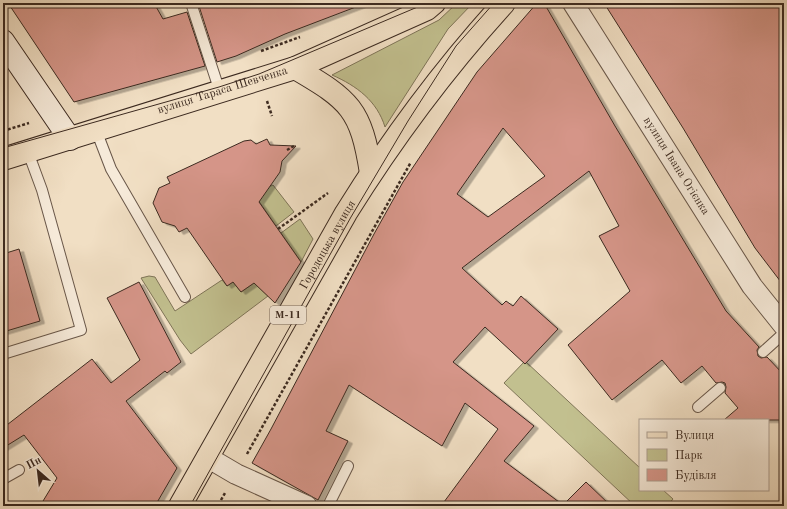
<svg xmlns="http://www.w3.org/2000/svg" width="787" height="509" font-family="'Old Standard TT',serif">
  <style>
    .green { fill: #c2c08f; stroke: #7f7558 }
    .building { fill: #d59588; stroke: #3c2a20; fill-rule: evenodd; filter: url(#shadow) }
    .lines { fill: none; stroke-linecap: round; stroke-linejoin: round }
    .service-casing { stroke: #695749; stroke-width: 12 }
    .minor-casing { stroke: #695749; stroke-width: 22 }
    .secondary-casing { stroke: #3c2a20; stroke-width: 24 }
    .primary-casing { stroke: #3c2a20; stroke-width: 24 }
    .path { stroke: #3c2a20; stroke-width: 2.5; stroke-dasharray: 3 2; stroke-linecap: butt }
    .service { stroke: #f6ead9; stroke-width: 10 }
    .minor { stroke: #f6ead9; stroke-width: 20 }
    .secondary { stroke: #f6ead9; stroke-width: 22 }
    .primary { stroke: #f1dfc4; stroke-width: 22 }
    .tram { stroke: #3c2a20; stroke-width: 1 }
    .labels { text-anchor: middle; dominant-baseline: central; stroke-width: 3; stroke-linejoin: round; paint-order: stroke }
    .shield { fill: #f6ead9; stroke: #746458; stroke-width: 1 }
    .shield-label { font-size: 11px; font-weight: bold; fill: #3c2a20 }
    .street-label { font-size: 12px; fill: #3c2a20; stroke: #f6ead9 }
  </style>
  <defs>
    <filter id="shadow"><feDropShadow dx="4.5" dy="2.5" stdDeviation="0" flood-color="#0004"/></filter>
  </defs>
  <rect width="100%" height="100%" fill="#f1dfc4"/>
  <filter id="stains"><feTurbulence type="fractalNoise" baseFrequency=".005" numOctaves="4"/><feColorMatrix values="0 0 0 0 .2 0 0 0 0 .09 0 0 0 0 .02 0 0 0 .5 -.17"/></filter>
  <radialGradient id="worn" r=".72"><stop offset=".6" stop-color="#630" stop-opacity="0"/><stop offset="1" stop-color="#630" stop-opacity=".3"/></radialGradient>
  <g class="green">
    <path d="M457,3h16l-25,26 -63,98c-8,-26 -28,-41 -53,-52l107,-55z"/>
    <path d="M273,185l21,27 -18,14 -22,-32z"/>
    <path d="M300,219l13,20 -12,23 -20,-29z"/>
    <path d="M149,276l6,1 20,34 47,-31 5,6 6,-4 8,10 13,-9 14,13 -77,58 -11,-14 -39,-62z"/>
    <path d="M525,361l115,107v22h23l10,9 -6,7h-32l-131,-123z"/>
  </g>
  <g class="building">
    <path d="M8,3h146l9,16 24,-7 18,54 -131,36z"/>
    <path d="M198,3h163v2l-76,29 -49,22 -19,6z"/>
    <path d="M537,3h7l71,123 111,185 33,36 -2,3 1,6 3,2 6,-1 17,18v45h-60l14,-12 -13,-15 1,-6 -1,-4 -3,-1 -6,1 -14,-17 -21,17 -19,-23 -50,40 -44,-55 62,-54 -31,-55 20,-10 -30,-55 -127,97 40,37 4,-4 7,5 8,-10 37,33 -33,35 -40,-37 -32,35 81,64 -30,35 59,44 23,-23 25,24h-170l57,-77 -33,-26 -23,43 -93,-61 -23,46 22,10 -30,59 -66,-37 19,-34 103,-195 29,-52 74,-110zM503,128l42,48 -57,41 -31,-23z"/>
    <path d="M604,3h180v283l-29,-38 -72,-120z"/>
    <path d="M267,139l3,6 26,1 -14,15 -2,11 -21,30 42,60 -26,41 -21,-20 -13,9 -8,-10 -6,4 -40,-58 -8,4 -4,-6 -13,-4 -9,-19 6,-15 11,-5 -3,-6 77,-36 7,-1 5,4z"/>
    <path d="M19,249l21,72 -37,11v-78z"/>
    <path d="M139,282l42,80 -14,11 -2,-2 -39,30 51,67 -22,38h-115l17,-28 -33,-43 -21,13v-20l89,-69 19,24 29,-23 -33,-62z"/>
  </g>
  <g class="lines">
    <g class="service-casing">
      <g id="service">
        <path d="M191,3l29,89"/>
        <path d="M96,130l15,39 74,128"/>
        <path d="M763,352l21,-19"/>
        <path d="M3,354l78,-24 -39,-140 -14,-38"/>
        <path d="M698,407l22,-19"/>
        <path d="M3,479l16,-9"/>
        <path d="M328,506l20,-40"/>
      </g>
    </g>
    <g class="minor-casing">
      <g id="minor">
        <path id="s1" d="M573,3l179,283 32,40"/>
        <path d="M207,457l29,17 71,32"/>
      </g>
    </g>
    <g class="secondary-casing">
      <path id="secondary" d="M3,41l67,98"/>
    </g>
    <g class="primary-casing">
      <g id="primary">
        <path d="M295,68c55,32 66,41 76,105"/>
        <path id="s2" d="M3,159l292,-91 132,-59 7,-6"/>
        <path id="s3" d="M180,506l166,-293c46,-74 99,-145 158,-210"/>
      </g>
    </g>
    <g class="path">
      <path d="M368,7l6,-4"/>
      <path d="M261,51l39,-14"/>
      <path d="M267,101l5,15"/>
      <path d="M3,131l26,-8"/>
      <path d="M287,150l7,-4"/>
      <path d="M278,229l50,-36"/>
      <path d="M247,454l164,-292"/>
      <path d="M221,500l4,-7"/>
    </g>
    <use href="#service" class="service"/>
    <use href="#minor" class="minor"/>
    <use href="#secondary" class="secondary"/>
    <use href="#primary" class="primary"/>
    <g class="tram">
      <path d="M3,148l216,-61 40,-13 168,-71"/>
      <path d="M190,506l161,-289 57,-96 48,-75 38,-43"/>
    </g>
  </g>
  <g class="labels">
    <rect class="shield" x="270" y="306" width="36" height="18" rx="3"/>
    <g class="shield-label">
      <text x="288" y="315">М-11</text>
    </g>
    <g class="street-label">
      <text stroke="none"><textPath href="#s2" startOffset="230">вулиця Тараса Шевченка</textPath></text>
      <text stroke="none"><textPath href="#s1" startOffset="193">вулиця Івана Огієнка</textPath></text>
      <text stroke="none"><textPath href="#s3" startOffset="300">Городоцька вулиця</textPath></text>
    </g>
  </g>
  <rect width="787" height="509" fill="none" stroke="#f1dfc4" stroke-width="16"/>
  <rect x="4" y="4" width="779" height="501" fill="none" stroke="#3c2a20" stroke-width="2"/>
  <rect x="8" y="8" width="771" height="493" fill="none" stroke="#3c2a20"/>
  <rect x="639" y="419" width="130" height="72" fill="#f6ead9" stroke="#ac9d8f"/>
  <rect x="647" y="432" width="20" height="6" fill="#f1dfc4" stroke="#ac9d8f"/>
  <text x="675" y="439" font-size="12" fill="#3c2a20">Вулиця</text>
  <rect x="647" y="449" width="20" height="12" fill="#c2c08f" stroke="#ac9d8f"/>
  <text x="675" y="459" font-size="12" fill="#3c2a20">Парк</text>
  <rect x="647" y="469" width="20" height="12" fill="#d59588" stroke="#ac9d8f"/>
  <text x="675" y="479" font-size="12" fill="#3c2a20">Будівля</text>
  <g transform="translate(38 471) rotate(332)" stroke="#f6ead9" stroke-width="3" paint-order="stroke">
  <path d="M0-3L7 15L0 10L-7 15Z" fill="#3c2a20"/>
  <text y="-6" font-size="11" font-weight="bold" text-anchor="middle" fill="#3c2a20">Пн</text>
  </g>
  <rect width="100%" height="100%" filter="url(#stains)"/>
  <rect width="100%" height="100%" fill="url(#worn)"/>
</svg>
